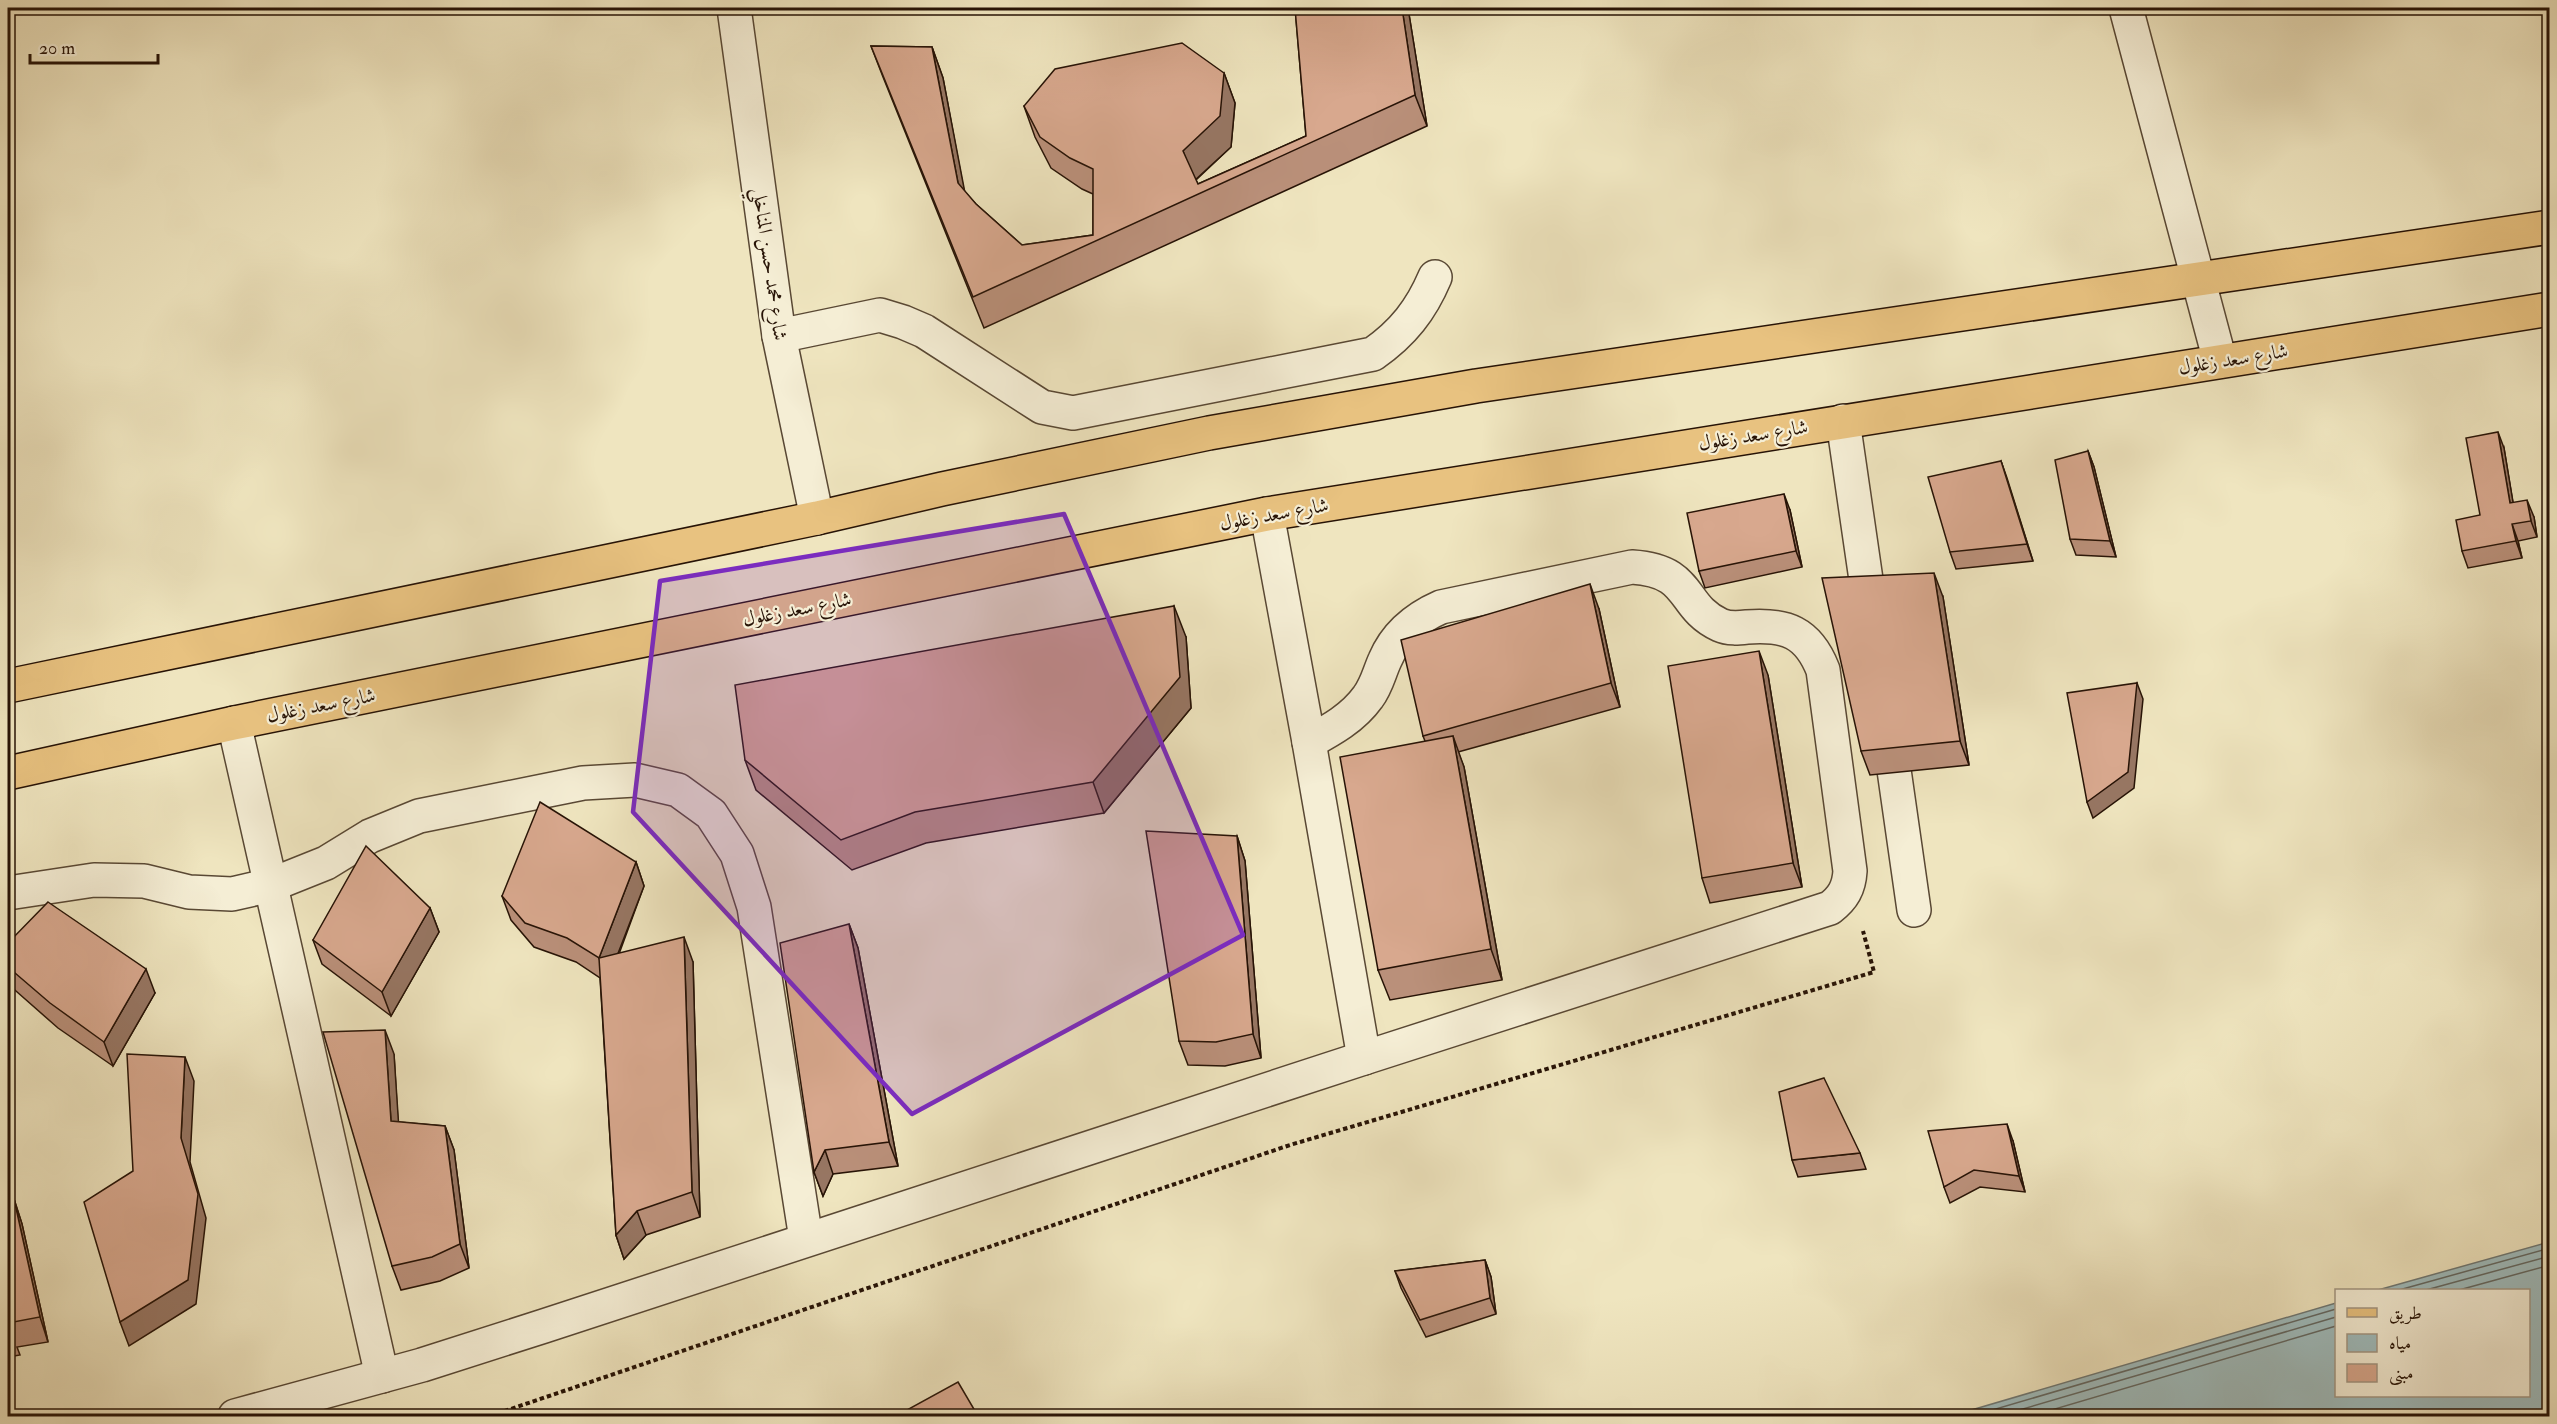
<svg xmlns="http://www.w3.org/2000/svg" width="2557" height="1424" font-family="'IM FELL Double Pica',Amiri,serif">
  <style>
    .water { fill: #9fbcbd; stroke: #6f7874; stroke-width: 1.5 }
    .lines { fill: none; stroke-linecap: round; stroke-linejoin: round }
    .shore { stroke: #636862; stroke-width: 1.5 }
    .minor-casing { stroke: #594834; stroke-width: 36 }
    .major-casing { stroke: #271306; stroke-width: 36 }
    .path { stroke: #271306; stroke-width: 4; stroke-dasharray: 4.5 3; stroke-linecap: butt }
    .minor { stroke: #f5eed5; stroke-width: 33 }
    .major { stroke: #e8c280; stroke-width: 33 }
    .wall { fill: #ba907a; stroke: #271306; stroke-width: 1.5 }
    .shaded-wall { fill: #977663; stroke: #271306; stroke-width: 1.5 }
    .building { fill: #d8a88e; stroke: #271306; stroke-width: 1.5 }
    .marked { fill: #7b2cbf; fill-opacity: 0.2; stroke: #7b2cbf; stroke-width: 4.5; stroke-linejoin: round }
    .labels { text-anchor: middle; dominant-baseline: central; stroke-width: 4.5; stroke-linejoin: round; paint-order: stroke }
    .street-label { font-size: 20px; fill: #271306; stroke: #f5eed5 }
  </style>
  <rect width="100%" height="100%" fill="#efe5bf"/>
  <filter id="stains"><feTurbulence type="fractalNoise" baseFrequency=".00333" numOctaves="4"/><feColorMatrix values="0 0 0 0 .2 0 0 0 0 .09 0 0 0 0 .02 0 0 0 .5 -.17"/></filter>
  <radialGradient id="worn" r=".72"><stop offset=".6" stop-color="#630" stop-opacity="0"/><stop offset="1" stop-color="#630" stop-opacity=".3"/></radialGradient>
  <path class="water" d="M2549,1242v174h-598l385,-113v93h192v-106h-150z"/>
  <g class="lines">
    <g class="shore">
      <path d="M2399,1290l151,-42"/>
      <path d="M2426,1290l124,-34"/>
      <path d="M2459,1290l91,-25"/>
      <path d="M1972,1416l364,-107"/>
      <path d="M1999,1416l337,-99"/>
      <path d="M2031,1416l305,-90"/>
    </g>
    <g class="minor-casing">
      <g id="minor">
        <path d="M734,8l45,328 38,182"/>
        <path d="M2126,8l94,353"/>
        <path d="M779,336l101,-21 23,7 21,9 118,76 31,6 300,-59c30,-21 48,-44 62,-77"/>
        <path d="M1843,421l29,200"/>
        <path d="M1267,514l42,228 55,316"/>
        <path d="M234,723l148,653"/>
        <path d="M1888,728l26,182"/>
        <path d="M8,893l86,-13 50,1 45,11 43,2 39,-9 55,-22 44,-27 49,-20 164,-33 52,-3 43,10 33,24 26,40 17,53 52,332"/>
        <path d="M235,1416l187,-51 122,-39 820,-268 466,-150c13,-10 19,-20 20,-37l-27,-201c-15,-38 -37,-46 -76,-43 -9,1 -18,2 -27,-2 -41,-19 -26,-54 -88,-58l-191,40c-25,11 -45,27 -56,53 -6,13 -8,25 -17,37 -15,21 -37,33 -59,45"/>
      </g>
    </g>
    <g class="major-casing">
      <g id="major">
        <path d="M8,686l809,-168 125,-29 267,-56 267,-47 1074,-159"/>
        <path d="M8,773l226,-50 1033,-209 1283,-205"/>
      </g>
    </g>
    <path class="path" d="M490,1416l800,-271 584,-173 -11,-41"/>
    <use href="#minor" class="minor"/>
    <use href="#major" class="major"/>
  </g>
  <g class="wall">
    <path d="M1295,8h113l19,118 -443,202 -101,-251 -12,-31 61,1 11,31 21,113 12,13 46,41 71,-10v-41l-11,-5 -31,-21 -16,-31 -11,-31 200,-33 11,30 -4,44 -35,33 2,4 108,-48z"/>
    <path d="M2504,448l9,55 21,14 3,20 -19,4 4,17 -54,10 -6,-17 18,-36z"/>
    <path d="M2088,451l6,16 22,90 -40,-2 -6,-16z"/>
    <path d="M2001,461l32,100 -77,8 -6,-17z"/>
    <path d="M1790,510l12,57 -97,21 -6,-17z"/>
    <path d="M1943,597l26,168 -99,10 -9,-24z"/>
    <path d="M1599,609l21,98 -162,45 6,15 38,213 -112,20 -12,-30 47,-229 -2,-5z"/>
    <path d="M1186,637l5,71 -87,105 -178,30 -74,27 -96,-80 -11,-30z"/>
    <path d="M1768,675l34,212 -92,16 -8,-25z"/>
    <path d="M1237,836l8,25 16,197 -36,8 -37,-1 -9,-24z"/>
    <path d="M636,862l8,24 -25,68 74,8 7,255 -54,18 -22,24 -8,-24 -16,-257 -24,-16 -42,-15 -23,-27 -9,-24z"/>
    <path d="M430,908l9,24 -48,84 -69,-52 -9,-24z"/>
    <path d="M849,924l9,24 40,218 -65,8 -10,22 -9,-24z"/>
    <path d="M8,943l147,50 -42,73 -55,-38 -50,-44z"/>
    <path d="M394,1054l4,68 47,4 9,24 15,118 -29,13 -39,9 -9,-24z"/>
    <path d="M2013,1141l12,51 -45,-5 -30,16 -6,-16z"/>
    <path d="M1860,1153l6,16 -68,8 -6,-17z"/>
    <path d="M14,1199l8,25 26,118 -31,5 3,8 -12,2v-156z"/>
    <path d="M1485,1260l6,17 5,37 -70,23 -25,-49 -6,-17z"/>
  </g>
  <g class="shaded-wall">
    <path d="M1402,8h6l19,118 -12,-31z"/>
    <path d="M932,47l11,31 26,136 -11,-31z"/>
    <path d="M1224,73l11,30 -4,44 -37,34 -11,-30z"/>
    <path d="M2498,432l6,16 12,72 -6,-17z"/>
    <path d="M2088,451l6,16 22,90 -6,-16z"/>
    <path d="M2001,461l6,17 26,83 -6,-17z"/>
    <path d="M1784,494l6,16 12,57 -6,-16z"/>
    <path d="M2527,500l7,17 3,20 -6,-16z"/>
    <path d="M2512,524l6,17 4,17 -6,-17z"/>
    <path d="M1934,573l9,24 26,168 -9,-24z"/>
    <path d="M1590,584l9,25 21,98 -9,-24z"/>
    <path d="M1174,606l12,31 5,71 -87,105 -11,-31z"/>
    <path d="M1759,651l9,24 34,212 -9,-24z"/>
    <path d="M2137,683l6,16 -9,89 -41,30 -6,-16z"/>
    <path d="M1453,736l11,31 38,213 -11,-31z"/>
    <path d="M1237,836l8,25 16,197 -8,-24z"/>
    <path d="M636,862l8,24 -37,96 -8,-24z"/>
    <path d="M430,908l9,24 -48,84 -9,-24z"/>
    <path d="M849,924l9,24 40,218 -9,-24z"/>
    <path d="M684,937l9,25 7,255 -8,-25z"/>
    <path d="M146,969l9,24 -42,73 -9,-24z"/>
    <path d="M385,1030l9,24 6,91 -9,-24z"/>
    <path d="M185,1057l9,24 -4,81 16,56 -10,86 -67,42 -9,-24 61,-184z"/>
    <path d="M2007,1124l6,17 12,51 -6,-16z"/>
    <path d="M445,1126l9,24 15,118 -9,-24z"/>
    <path d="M825,1150l8,24 -10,22 -9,-24z"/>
    <path d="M14,1199l8,25 26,118 -8,-25z"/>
    <path d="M637,1211l9,24 -22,24 -8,-24z"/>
    <path d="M1485,1260l6,17 5,37 -6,-16z"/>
  </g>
  <g class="building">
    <path d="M1295,8h107l13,87 -442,202 -102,-251 61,1 26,136 18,21 46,41 71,-10v-66l-23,-11 -30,-21 -16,-31 31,-37 127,-26 42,30 -4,43 -37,35 15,33 108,-48z"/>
    <path d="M2498,432l12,71 17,-3 4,21 -19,3 4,17 -54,10 -6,-31 24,-5 -14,-77z"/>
    <path d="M2088,451l22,90 -40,-2 -15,-79z"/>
    <path d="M2001,461l26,83 -77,8 -22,-75z"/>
    <path d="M1784,494l12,57 -97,20 -12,-58z"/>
    <path d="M1934,573l26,168 -99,10 -39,-173z"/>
    <path d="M1590,584l21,99 -188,53 -22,-96z"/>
    <path d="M1174,606l6,71 -87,105 -178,30 -74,28 -96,-80 -10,-75z"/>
    <path d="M1759,651l34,212 -91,15 -34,-212z"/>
    <path d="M2137,683l-9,89 -41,30 -20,-109z"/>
    <path d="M1453,736l38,213 -113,21 -38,-213z"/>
    <path d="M540,802l96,60 -37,96 -32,-20 -42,-15 -23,-27z"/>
    <path d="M1146,831l91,5 16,198 -37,8 -37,-1z"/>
    <path d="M366,846l64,62 -48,84 -69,-52z"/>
    <path d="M48,902l98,67 -42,73 -54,-39 -42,-36v-24z"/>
    <path d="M849,924l40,218 -64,8 -11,22 -34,-229z"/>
    <path d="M684,937l8,255 -55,19 -21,24 -17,-277z"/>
    <path d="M385,1030l6,91 54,5 15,118 -28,13 -40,9 -69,-234z"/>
    <path d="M127,1054l58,3 -4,81 17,56 -10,86 -68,42 -36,-120 49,-31z"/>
    <path d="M1824,1078l36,75 -68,7 -13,-68z"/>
    <path d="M2007,1124l12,52 -45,-6 -30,17 -16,-56z"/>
    <path d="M14,1199l26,118 -32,6 4,8h-4v-130z"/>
    <path d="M1485,1260l5,38 -70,22 -25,-49z"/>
    <path d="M958,1382l20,34h-71l-2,-5z"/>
  </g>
  <path class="marked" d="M1064,514l179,421 -331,179 -279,-302 27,-231z"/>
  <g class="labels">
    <g class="street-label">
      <text transform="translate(770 264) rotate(82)">شارع محمد حسن المناخلي</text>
      <text transform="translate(2233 359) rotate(-9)">شارع سعد زغلول</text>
      <text transform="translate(1753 435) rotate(-9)">شارع سعد زغلول</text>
      <text transform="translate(1274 514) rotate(-10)">شارع سعد زغلول</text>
      <text transform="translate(797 609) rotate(-11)">شارع سعد زغلول</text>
      <text transform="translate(321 705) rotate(-11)">شارع سعد زغلول</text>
    </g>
  </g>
  <rect width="2557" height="1424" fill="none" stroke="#efe5bf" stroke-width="30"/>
  <rect x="9" y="9" width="2539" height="1406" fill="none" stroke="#271306" stroke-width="3"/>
  <rect x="15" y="15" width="2527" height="1394" fill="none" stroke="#271306" stroke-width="1.5"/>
  <rect x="2335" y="1289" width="195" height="108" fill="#f5eed5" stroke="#a39682" stroke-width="1.5"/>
  <rect x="2347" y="1308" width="30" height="9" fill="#e8c280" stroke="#a39682" stroke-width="1.5"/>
  <text x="2389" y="1319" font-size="18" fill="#271306">طريق</text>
  <rect x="2347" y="1334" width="30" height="18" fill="#9fbcbd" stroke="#a39682" stroke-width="1.5"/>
  <text x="2389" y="1349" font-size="18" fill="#271306">مياه</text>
  <rect x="2347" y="1364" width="30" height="18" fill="#d8a88e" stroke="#a39682" stroke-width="1.5"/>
  <text x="2389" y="1379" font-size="18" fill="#271306">مبنى</text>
  <path d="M30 54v9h128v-9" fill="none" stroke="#271306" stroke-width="3"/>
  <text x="39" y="54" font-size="18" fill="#271306" stroke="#f5eed5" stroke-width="4.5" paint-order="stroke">20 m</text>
  <rect width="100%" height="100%" filter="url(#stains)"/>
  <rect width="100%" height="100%" fill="url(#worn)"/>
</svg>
